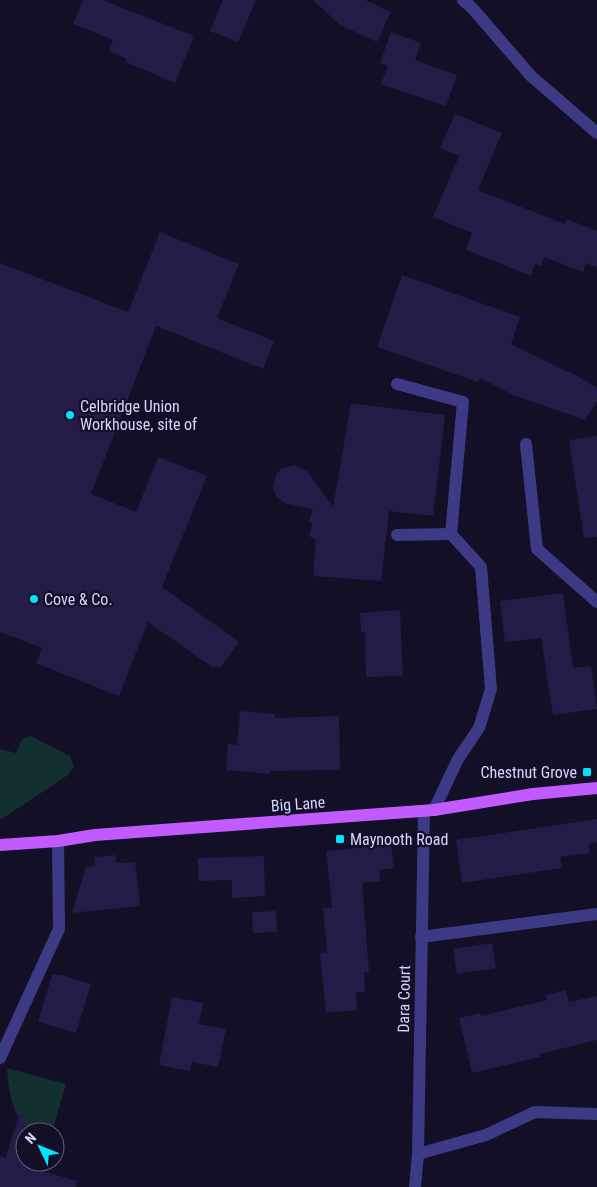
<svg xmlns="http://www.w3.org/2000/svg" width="597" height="1187" font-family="'Roboto Condensed',sans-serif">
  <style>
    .green { fill: #12302f }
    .building { fill: #241b47 }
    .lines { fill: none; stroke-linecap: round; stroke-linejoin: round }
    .minor { stroke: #3d3a85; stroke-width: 12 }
    .major { stroke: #c25bff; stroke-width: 12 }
    .poi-dot { fill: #00e5ff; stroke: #130f26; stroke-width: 2 }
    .labels { text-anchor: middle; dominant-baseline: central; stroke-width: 4.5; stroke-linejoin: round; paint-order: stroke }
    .poi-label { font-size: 16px; fill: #d9d4ff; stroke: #130f26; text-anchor: start }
    .street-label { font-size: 16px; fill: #d9d4ff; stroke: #130f26 }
  </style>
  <rect width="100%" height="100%" fill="#130f26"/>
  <g class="green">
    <path d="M31,736l39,20 4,10 -6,9 -68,45v-71l16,4 5,-13z"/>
    <path d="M7,1068l59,16 -14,48h-17c-24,-13 -26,-40 -28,-64z"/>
  </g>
  <g class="building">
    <path d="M83,0h20l91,36 -19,47 -50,-21 2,-3 -18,-8 4,-11 -40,-16z"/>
    <path d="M223,0h33l-18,42 -28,-11z"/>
    <path d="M313,0h52l26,12 -14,30 -37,-17z"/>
    <path d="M391,32l30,11 -6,17 42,15 -11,31 -65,-22 7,-18 -8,-3z"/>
    <path d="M455,114l47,19 -24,57 87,34 2,-5 30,12v37l-11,-5 -3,9 -39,-15 -3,9 -6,-2 -4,12 -65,-26 6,-17 -39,-16 26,-61 -19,-8z"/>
    <path d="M160,232l79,32 -22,54 57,23 -11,28 -107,-43 -65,168 45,18 22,-55 49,19 -45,111 77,55 -18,25h-9l-64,-45 -29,74 -83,-33 6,-15 -42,-16v-369l128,49z"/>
    <path d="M402,275l118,42 -9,27 57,28 1,-1 28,17v13l-12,19 -72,-25 -33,-17 -2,4 -101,-35z"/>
    <path d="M351,403l94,12 -12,101 -44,-5 -8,70 -68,-5 3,-36 -7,-4 3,-13 -3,-2 4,-12 -26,-5 -11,-7 -2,-6 -1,-6 4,-12 5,-4 12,-4 13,6 26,36z"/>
    <path d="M597,436v101l-13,1 -15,-98z"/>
    <path d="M563,593l10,75 18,-2 6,43 -44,6 -12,-77 -36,4 -5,-41z"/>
    <path d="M400,610l3,66 -37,1 -1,-45h-4l-1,-19z"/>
    <path d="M240,711l35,3v4l64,-2 1,54 -70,1v3l-44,-4 2,-26 9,1z"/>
    <path d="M597,819v23l-9,2 2,9 -30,4 2,11 -100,15 -6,-43z"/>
    <path d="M391,845l3,23 -15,2 1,11 -18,2 7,89h-5l1,20h-9l1,18 -31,3 -6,-60 7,-1 -4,-44h9l-6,-57z"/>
    <path d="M116,855v8l19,-1 5,44 -68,7 14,-46 9,-1 -1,-9z"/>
    <path d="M264,856l1,40 -33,2v-18l-34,1v-23z"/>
    <path d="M276,911l1,21 -24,1 -1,-21z"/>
    <path d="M492,943l4,25 -39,6 -4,-25z"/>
    <path d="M52,975h9l30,9 -15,49 -38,-11z"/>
    <path d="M566,990l3,12 28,-6v44l-58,14 1,3 -68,16 -13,-55 21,-5 1,3 66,-16 -2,-5z"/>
    <path d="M172,997l31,6 -4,21 27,5 -8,38 -26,-5 -2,9 -31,-6z"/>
    <path d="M19,1114l6,1v51l52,15 -1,6h-76v-31l6,2z"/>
  </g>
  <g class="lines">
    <g class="minor">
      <path d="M463,0l10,9 58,67 66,57"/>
      <path d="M397,384l66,18 -12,132 30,33 10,122 -12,39 -21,31 -24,51"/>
      <path d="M526,444l11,105 60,53"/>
      <path d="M397,535l54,-1"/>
      <path d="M421,937l176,-23"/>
      <path d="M0,1058l59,-129 -1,-88"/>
      <path d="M418,1154l68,-19 49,-23 62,2"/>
      <path d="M415,1187l3,-33 6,-343"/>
    </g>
    <path class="major" d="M0,845l58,-4 37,-6 339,-25 99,-16 64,-6"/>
  </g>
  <g class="poi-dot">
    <circle cx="70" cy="415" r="5"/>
    <circle cx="34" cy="599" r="5"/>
    <rect x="582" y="767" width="10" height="10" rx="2.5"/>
    <rect x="335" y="834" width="10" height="10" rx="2.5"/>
  </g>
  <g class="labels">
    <g class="poi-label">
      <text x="80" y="406">Celbridge Union<tspan x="80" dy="18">Workhouse, site of</tspan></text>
      <text x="44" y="599">Cove &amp; Co.</text>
      <text x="577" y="772" text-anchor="end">Chestnut Grove</text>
      <text x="350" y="839">Maynooth Road</text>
    </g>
    <g class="street-label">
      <text transform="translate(298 804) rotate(-4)">Big Lane</text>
      <text transform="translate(404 999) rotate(-89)">Dara Court</text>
    </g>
  </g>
  <g transform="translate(40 1147) rotate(313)"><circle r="24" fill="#130f26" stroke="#625e7d"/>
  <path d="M0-4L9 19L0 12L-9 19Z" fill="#00e5ff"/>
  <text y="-8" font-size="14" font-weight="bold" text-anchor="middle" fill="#d9d4ff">N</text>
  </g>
</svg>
